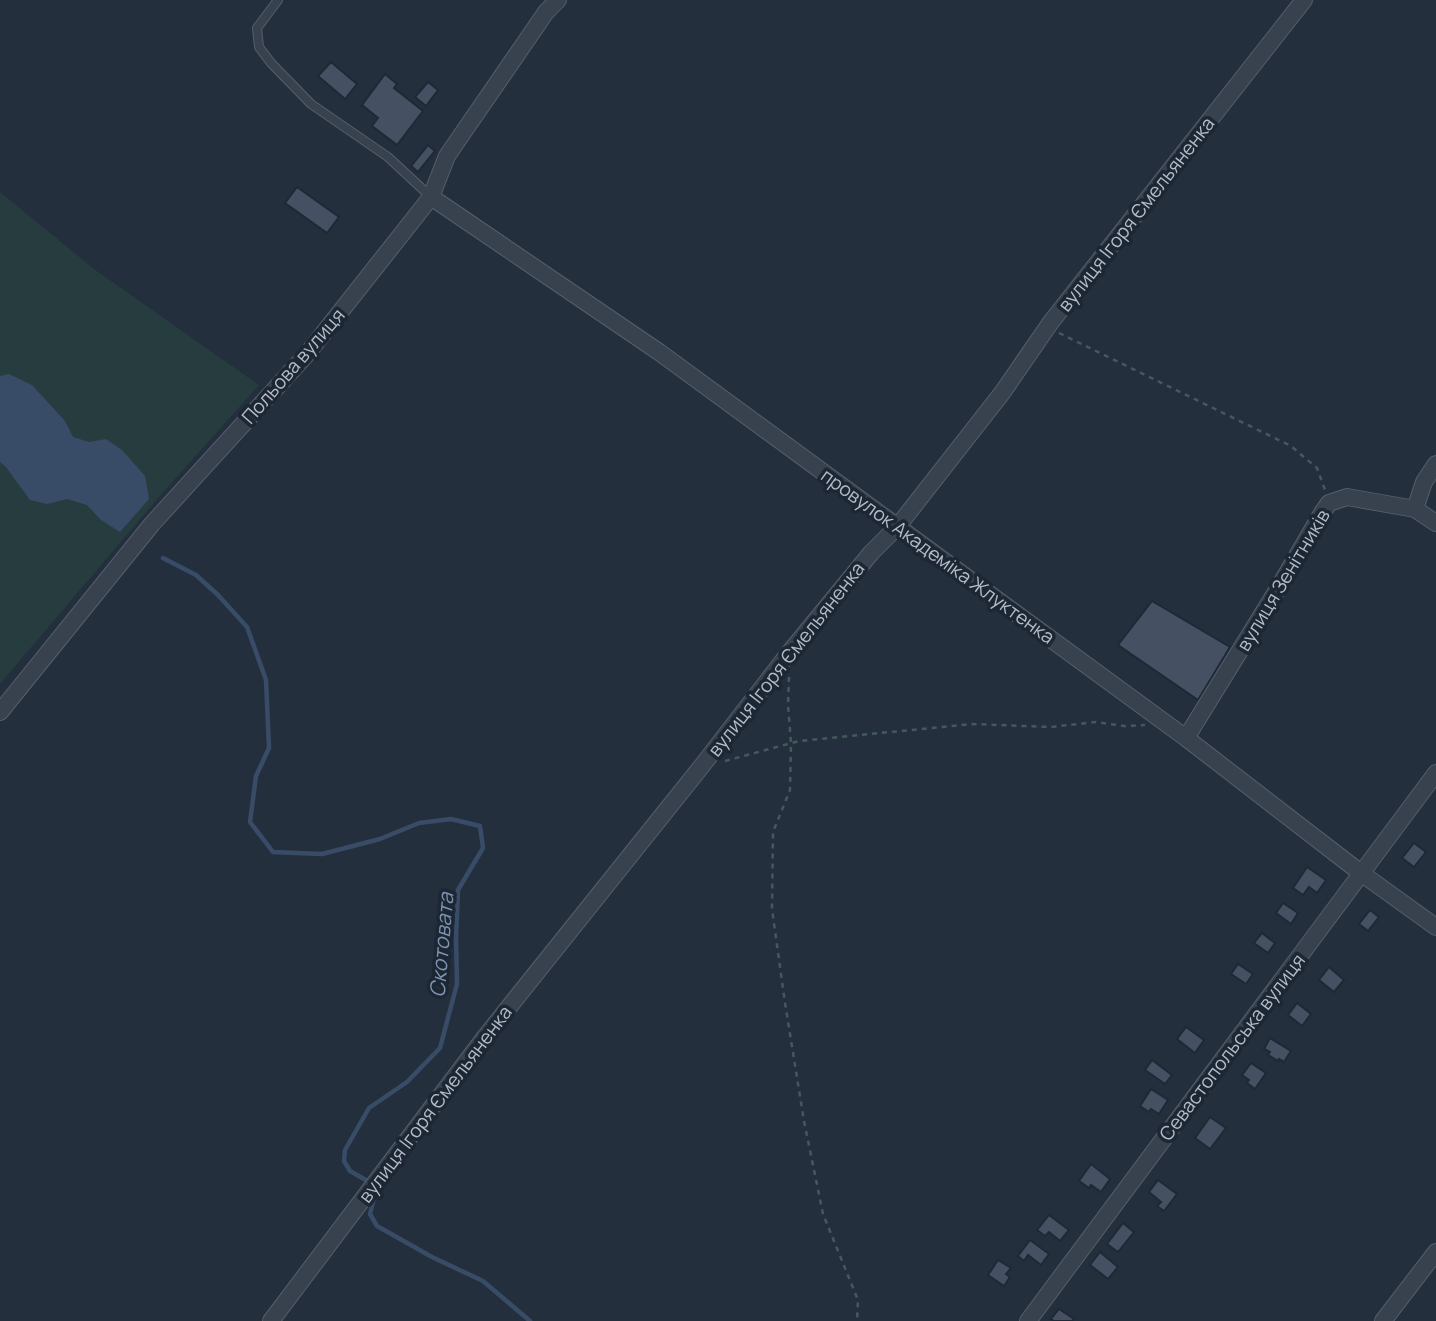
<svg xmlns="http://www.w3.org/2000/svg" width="1436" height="1321" font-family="Manrope,sans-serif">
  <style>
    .green { fill: #263c3f }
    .water { fill: #394c67 }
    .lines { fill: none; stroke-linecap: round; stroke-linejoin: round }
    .stream { stroke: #394c67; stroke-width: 4.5 }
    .building { fill: #455162; stroke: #1f2835; stroke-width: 2 }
    .lane-casing { stroke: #565f6c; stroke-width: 10 }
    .street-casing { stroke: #565f6c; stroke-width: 18 }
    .path { stroke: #44595c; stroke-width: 2.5; stroke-dasharray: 5 5; stroke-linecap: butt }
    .lane { stroke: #38414e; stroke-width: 8 }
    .street { stroke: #38414e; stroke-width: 16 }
    .labels { text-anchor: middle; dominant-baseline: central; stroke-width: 7; stroke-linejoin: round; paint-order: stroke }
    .street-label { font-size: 19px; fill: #b4bcc9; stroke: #1d2633 }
    .water-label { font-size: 21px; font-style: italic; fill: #7c92b1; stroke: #1d2633 }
  </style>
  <rect width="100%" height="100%" fill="#242f3e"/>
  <path class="green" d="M0,192l94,77 165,116 -100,112 -159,187z"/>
  <path class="water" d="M9,374l23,11 33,36 8,16 16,5 17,-3 16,11 23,26 4,23 -29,33 -19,-12 -14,-15 -20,-6 -20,5 -17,-4 -24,-33 -6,-5v-86z"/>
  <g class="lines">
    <g class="stream">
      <path d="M163,558l33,17 22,20 29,32 19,53 3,68 -13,28 -6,46 23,30 49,2 58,-15 39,-16 32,-4 29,7 3,22 -25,42 -2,47 1,47 -17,64 -33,34 -38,26 -24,42 -1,11 6,10 21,12"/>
      <path d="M375,1194l-5,20 7,12 55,31 51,24 47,40"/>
    </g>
  </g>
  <g class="building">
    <path d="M331,62l26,22 -12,15 -27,-23z"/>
    <path d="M385,74l12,10 -3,4 29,23 -26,34 -25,-19 6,-8 -16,-13z"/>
    <path d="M428,82l10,8 -12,16 -11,-9z"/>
    <path d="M428,145l7,6 -17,21 -7,-6z"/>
    <path d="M297,187l42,30 -12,16 -42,-30z"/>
    <path d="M1152,601l78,46 -32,53 -80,-55z"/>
    <path d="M1414,843l12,9 -12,15 -12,-9z"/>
    <path d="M1307,867l19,13 -9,13 -8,-6 -6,8 -10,-7z"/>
    <path d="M1283,903l15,10 -7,11 -15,-11z"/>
    <path d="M1370,910l9,7 -11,14 -9,-7z"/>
    <path d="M1262,933l13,10 -7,10 -14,-10z"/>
    <path d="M1238,964l15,10 -7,10 -15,-10z"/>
    <path d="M1329,967l15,13 -10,12 -15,-12z"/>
    <path d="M1297,1003l14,11 -9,12 -14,-11z"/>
    <path d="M1186,1027l18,13 -9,13 -18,-14z"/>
    <path d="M1270,1038l21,13 -7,11 -5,-3 -1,2 -10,-6 2,-3 -6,-3z"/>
    <path d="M1152,1060l20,15 -7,9 -20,-14z"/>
    <path d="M1251,1063l15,10 -11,16 -8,-6 2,-3 -7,-5z"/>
    <path d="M1151,1089l17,11 -9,14 -8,-5 -2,3 -9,-6z"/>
    <path d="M1210,1117l16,11 -16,21 -15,-11z"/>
    <path d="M1091,1164l19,15 -9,13 -10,-7 -2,3 -10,-7z"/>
    <path d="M1158,1180l19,14 -13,17 -7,-5 4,-4 -12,-10z"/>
    <path d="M1049,1215l20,15 -9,11 -11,-9 -4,4 -8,-6z"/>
    <path d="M1123,1223l11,9 -16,20 -11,-8z"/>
    <path d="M1030,1240l19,14 -8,11 -13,-10 -4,6 -6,-5z"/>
    <path d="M1100,1252l18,15 -10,12 -18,-14z"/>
    <path d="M998,1260l13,8 -5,6 4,3 -6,9 -16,-11z"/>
    <path d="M1059,1309l15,10 -2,2h-18l-3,-2z"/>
  </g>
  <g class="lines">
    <g class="lane-casing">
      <path id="lane" d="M278,0l-21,28 2,19 12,16 40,41 77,53 43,40"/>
    </g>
    <g class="street-casing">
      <g id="street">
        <path d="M431,197l228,155 527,386 175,135 75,54"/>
        <path d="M1415,509l21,14"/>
        <path d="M0,712l152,-188 155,-170 124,-157 16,-41 99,-144 12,-12"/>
        <path d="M1186,738l90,-146 46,-79 7,-10 18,-6 68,12 9,-27 12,-18"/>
        <path d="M271,1321l214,-284 216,-270 88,-114 82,-100 27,-27 104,-133 49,-71 253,-322"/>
        <path d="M1028,1321l408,-548"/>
        <path d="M1383,1321l53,-69"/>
      </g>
    </g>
    <g class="path">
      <path d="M1059,333l232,113 26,22 8,22"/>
      <path d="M789,677l-1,28 3,38 -1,47 -17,42 -1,77 13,94 19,118 19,93 35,86 -1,21"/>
      <path d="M725,761l74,-20 173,-17 79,3 45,-5 28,4 21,-1"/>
    </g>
    <use href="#lane" class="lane"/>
    <use href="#street" class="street"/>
  </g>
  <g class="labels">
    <g class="street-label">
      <text transform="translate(1136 214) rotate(-52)">вулиця Ігоря Ємельяненка</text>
      <text transform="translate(293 366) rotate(-49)">Польова вулиця</text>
      <text transform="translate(938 556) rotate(36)">провулок Академіка Жлуктенка</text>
      <text transform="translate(1283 580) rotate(-59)">вулиця Зенітників</text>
      <text transform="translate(786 659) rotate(-52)">вулиця Ігоря Ємельяненка</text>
      <text transform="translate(1232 1047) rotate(-53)">Севастопольська вулиця</text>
      <text transform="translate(435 1104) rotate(-53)">вулиця Ігоря Ємельяненка</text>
    </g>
    <g class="water-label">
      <text transform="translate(441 945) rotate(-85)">Скотовата</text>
    </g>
  </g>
</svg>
